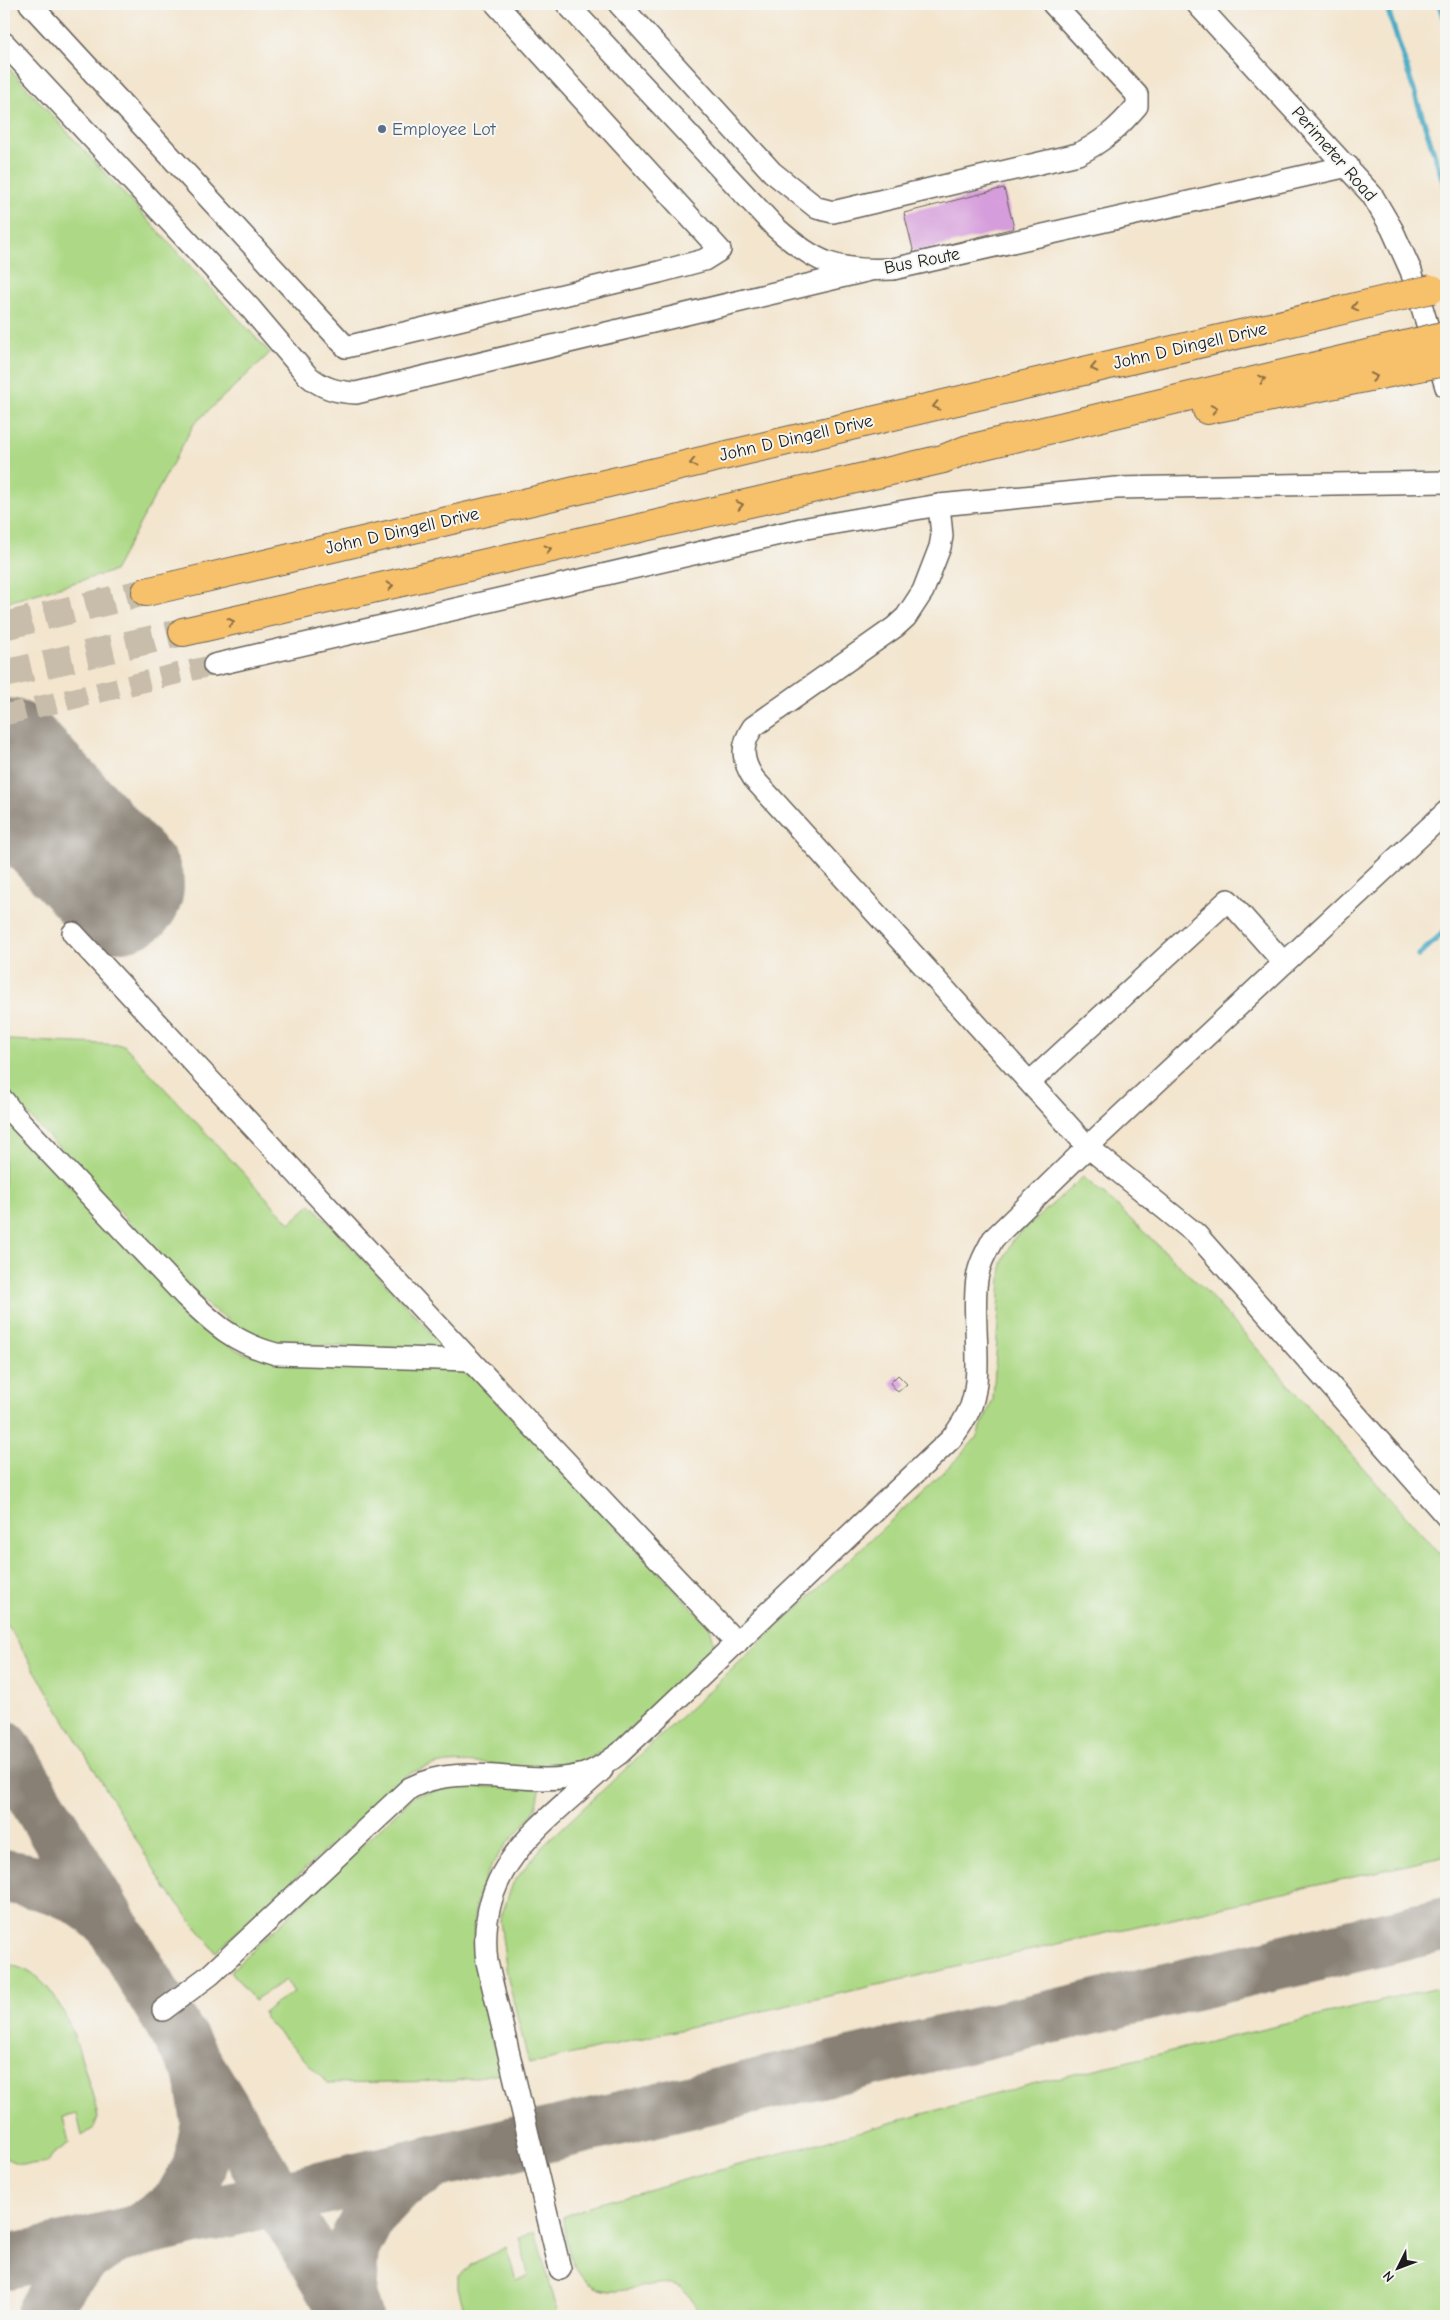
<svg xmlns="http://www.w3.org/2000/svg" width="1450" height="2320" font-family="'Comic Neue',sans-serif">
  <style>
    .green { fill: #add986; stroke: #647a51 }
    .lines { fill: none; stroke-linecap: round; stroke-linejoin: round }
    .stream { stroke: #42a8c2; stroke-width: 5.5 }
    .taxiway { stroke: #888075; stroke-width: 54 }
    .runway { stroke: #888075; stroke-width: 132 }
    .building { fill: #d69ddc }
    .minor-tunnel { stroke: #c8bdaa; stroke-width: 21; stroke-dasharray: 21 11; stroke-linecap: butt }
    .highway-tunnel { stroke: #c8bdaa; stroke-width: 28; stroke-dasharray: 28 14; stroke-linecap: butt }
    .minor-casing { stroke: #67625a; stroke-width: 24 }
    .highway-casing { stroke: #67625a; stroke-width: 30 }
    .minor { stroke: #fff; stroke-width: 21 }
    .highway { stroke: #f7c06b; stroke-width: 28 }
    .highway-bridge-casing { stroke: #67625a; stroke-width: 30; stroke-linecap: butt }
    .highway-bridge { stroke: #f7c06b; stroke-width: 28 }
    .oneway { stroke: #8a6e44 }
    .service-dot { fill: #5c6f8a; stroke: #f6f6f2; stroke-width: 2 }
    .labels { text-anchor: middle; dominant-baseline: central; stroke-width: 4; stroke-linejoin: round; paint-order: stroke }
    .service-label { font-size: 18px; fill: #4e5e75; stroke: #f6f6f2; text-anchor: start }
    .street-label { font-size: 18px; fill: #1c1c1c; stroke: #f6f6f2 }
  </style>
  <rect width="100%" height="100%" fill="#f6f6f2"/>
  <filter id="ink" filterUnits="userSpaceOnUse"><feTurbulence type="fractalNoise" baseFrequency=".02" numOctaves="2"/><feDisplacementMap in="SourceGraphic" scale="10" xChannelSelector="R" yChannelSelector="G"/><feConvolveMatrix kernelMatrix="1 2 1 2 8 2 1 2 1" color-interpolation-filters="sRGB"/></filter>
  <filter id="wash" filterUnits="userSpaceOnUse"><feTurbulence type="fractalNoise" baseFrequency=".0096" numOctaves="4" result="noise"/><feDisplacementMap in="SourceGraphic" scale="20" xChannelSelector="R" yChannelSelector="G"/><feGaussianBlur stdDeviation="1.12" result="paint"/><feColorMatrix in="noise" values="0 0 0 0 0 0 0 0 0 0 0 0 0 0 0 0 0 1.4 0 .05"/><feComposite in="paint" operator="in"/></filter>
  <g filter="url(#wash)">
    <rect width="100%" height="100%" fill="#f3e5ce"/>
    <g class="green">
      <path d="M4,63l266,290 -76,71 -80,147 -110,32z"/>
      <path d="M8,1040l116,5 166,178 21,-19 132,141v5l-162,-6 -28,-6 -46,-33 -192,-204 -11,-18v-39z"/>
      <path d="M4,1117l196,207 21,17 24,13 211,16 20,9 234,248 5,20c-21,20 -42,40 -63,60 -24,22 -47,49 -79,57 -56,13 -114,-18 -168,12l-189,176 -50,-63 -162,-270z"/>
      <path d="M1083,1177l23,19 98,93 242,272v295l-917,208 -22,-89 -7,-55 13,-37 30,-37 416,-389 17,-19 17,-38 9,-137 12,-25z"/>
      <path d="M460,1786l79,2c2,25 -18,39 -33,57 -10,13 -19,27 -25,42 -21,58 7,129 20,186l-48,8 -126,2 -63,-66 -1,-5 31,-20 -8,-12 -32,20 -23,-29 184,-176z"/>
      <path d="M4,1965c51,1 72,73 83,112 4,14 9,27 11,41l-4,10 -12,8 -5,-22 -14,3 6,26 -16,11 -6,9c-17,3 -28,3 -43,-6z"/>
      <path d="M1446,1986v330h-690l-2,-5 -19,5h-35c-18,-50 -47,-28 -83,-25 -41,3 -52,-41 -54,-74l30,-12 439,-121z"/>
      <path d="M535,2231l24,85h-93l-8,-28v-12l13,-11 35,-18 10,33 13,-4 -10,-38z"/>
    </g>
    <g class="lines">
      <g class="stream">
        <path d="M1386,4l60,186"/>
        <path d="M1439,4l7,22"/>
        <path d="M1418,956l28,-26"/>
      </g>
      <g class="taxiway">
        <path d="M4,1747l345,569"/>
        <path d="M4,1876c42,7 68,12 101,42"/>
        <path d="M142,2230l37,-27 20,-35 9,-45 -7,-48"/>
        <path d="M4,2263l1442,-339"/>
        <path d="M42,2316c19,-37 32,-54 68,-76"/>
        <path d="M356,2316l-7,-22 3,-45 18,-35 29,-31 26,-15"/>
      </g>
      <path class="runway" d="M4,764l114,122"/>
    </g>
    <g id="blocks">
      <g class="building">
        <path d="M1004,188l10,40 -100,25 -10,-40z"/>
        <path d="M898,1375l9,9 -9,8 -8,-9z"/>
      </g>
    </g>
  </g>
  <g filter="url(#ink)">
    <use href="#blocks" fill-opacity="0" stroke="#67625a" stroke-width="1"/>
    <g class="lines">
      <path class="minor-tunnel" d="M4,715l210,-50"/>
      <g class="highway-tunnel">
        <path d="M4,626l142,-34"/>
        <path d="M4,674l179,-42"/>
      </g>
      <g class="minor-casing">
        <g id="minor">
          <path d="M30,4l316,343 313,-75 45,-12 16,-10 -224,-246"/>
          <path d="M567,4l208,223c41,37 63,45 118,42l455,-103"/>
          <path d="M619,4l153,168 45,36 16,4 245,-58c25,-12 41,-27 59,-48v-11l-84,-91"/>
          <path d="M1197,4l175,191 20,34 19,42 35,116"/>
          <path d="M4,43l247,266 56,66c15,13 29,17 49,18l514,-123"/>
          <path d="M939,505l3,31 -2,11 -17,44 -17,26 -11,10 -142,100c-13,19 -11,34 1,52l334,368 108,87 250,282"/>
          <path d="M214,665l587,-136 138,-24 177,-17 330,-6"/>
          <path d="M73,933l397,427 267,283"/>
          <path d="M1030,1082l198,-182 56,63"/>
          <path d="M4,1101l11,15 170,180c30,29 50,47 91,58l194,6"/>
          <path d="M163,2010l47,-35 200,-187c54,-29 117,2 174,-14 14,-4 25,-13 36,-21l331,-314c8,-10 15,-21 20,-33 13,-38 0,-87 6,-127 2,-15 9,-27 16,-40l106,-103 347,-324"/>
          <path d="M560,2269l-73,-307c-12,-95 53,-135 115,-192"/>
        </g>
      </g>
      <g class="highway-casing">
        <g id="highway">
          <path d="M1207,410l217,-44"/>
          <path d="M146,592l1256,-296"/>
          <path d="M183,632l760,-173 25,-10 449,-107"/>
        </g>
      </g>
      <use href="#minor" class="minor"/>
      <use href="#highway" class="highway"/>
      <g class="highway-bridge-casing">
        <g id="highway-bridge">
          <path d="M1402,296l30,-7"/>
          <path d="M1417,342l29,-7"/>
          <path d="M1424,366l22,-4"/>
        </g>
      </g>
      <use href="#highway-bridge" class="highway-bridge"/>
    </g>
    <defs><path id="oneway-chevron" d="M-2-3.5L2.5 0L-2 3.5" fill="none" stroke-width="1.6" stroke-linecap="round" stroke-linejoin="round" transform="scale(1.25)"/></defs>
    <g class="oneway">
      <use href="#oneway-chevron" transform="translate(1355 307) rotate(167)"/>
      <use href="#oneway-chevron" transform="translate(1094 368) rotate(167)"/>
      <use href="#oneway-chevron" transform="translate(1374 377) rotate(-11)"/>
      <use href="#oneway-chevron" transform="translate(1262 379) rotate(-13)"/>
      <use href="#oneway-chevron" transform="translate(936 406) rotate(167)"/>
      <use href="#oneway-chevron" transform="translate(1214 409) rotate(-11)"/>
      <use href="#oneway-chevron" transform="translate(693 463) rotate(167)"/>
      <use href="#oneway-chevron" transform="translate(740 505) rotate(-13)"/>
      <use href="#oneway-chevron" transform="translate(548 549) rotate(-13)"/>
      <use href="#oneway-chevron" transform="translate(390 586) rotate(-13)"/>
      <use href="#oneway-chevron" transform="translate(231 622) rotate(-12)"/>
    </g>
  </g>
  <circle class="service-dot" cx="382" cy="129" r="5"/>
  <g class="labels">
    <g class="service-label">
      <text x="392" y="129">Employee Lot</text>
    </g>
    <g class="street-label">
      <text transform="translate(1334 154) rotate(49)">Perimeter Road</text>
      <text transform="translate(922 261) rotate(-11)">Bus Route</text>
      <text transform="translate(1190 346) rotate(-13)">John D Dingell Drive</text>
      <text transform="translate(796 438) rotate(-13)">John D Dingell Drive</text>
      <text transform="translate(402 531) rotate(-13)">John D Dingell Drive</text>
    </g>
  </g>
  <rect width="1450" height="2320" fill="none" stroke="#f6f6f2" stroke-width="20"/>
  <g transform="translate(1398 2268) rotate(228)" stroke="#f6f6f2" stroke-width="4" paint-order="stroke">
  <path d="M0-4L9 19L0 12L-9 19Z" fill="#1c1c1c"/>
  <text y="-8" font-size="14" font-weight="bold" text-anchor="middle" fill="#1c1c1c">N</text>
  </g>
</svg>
